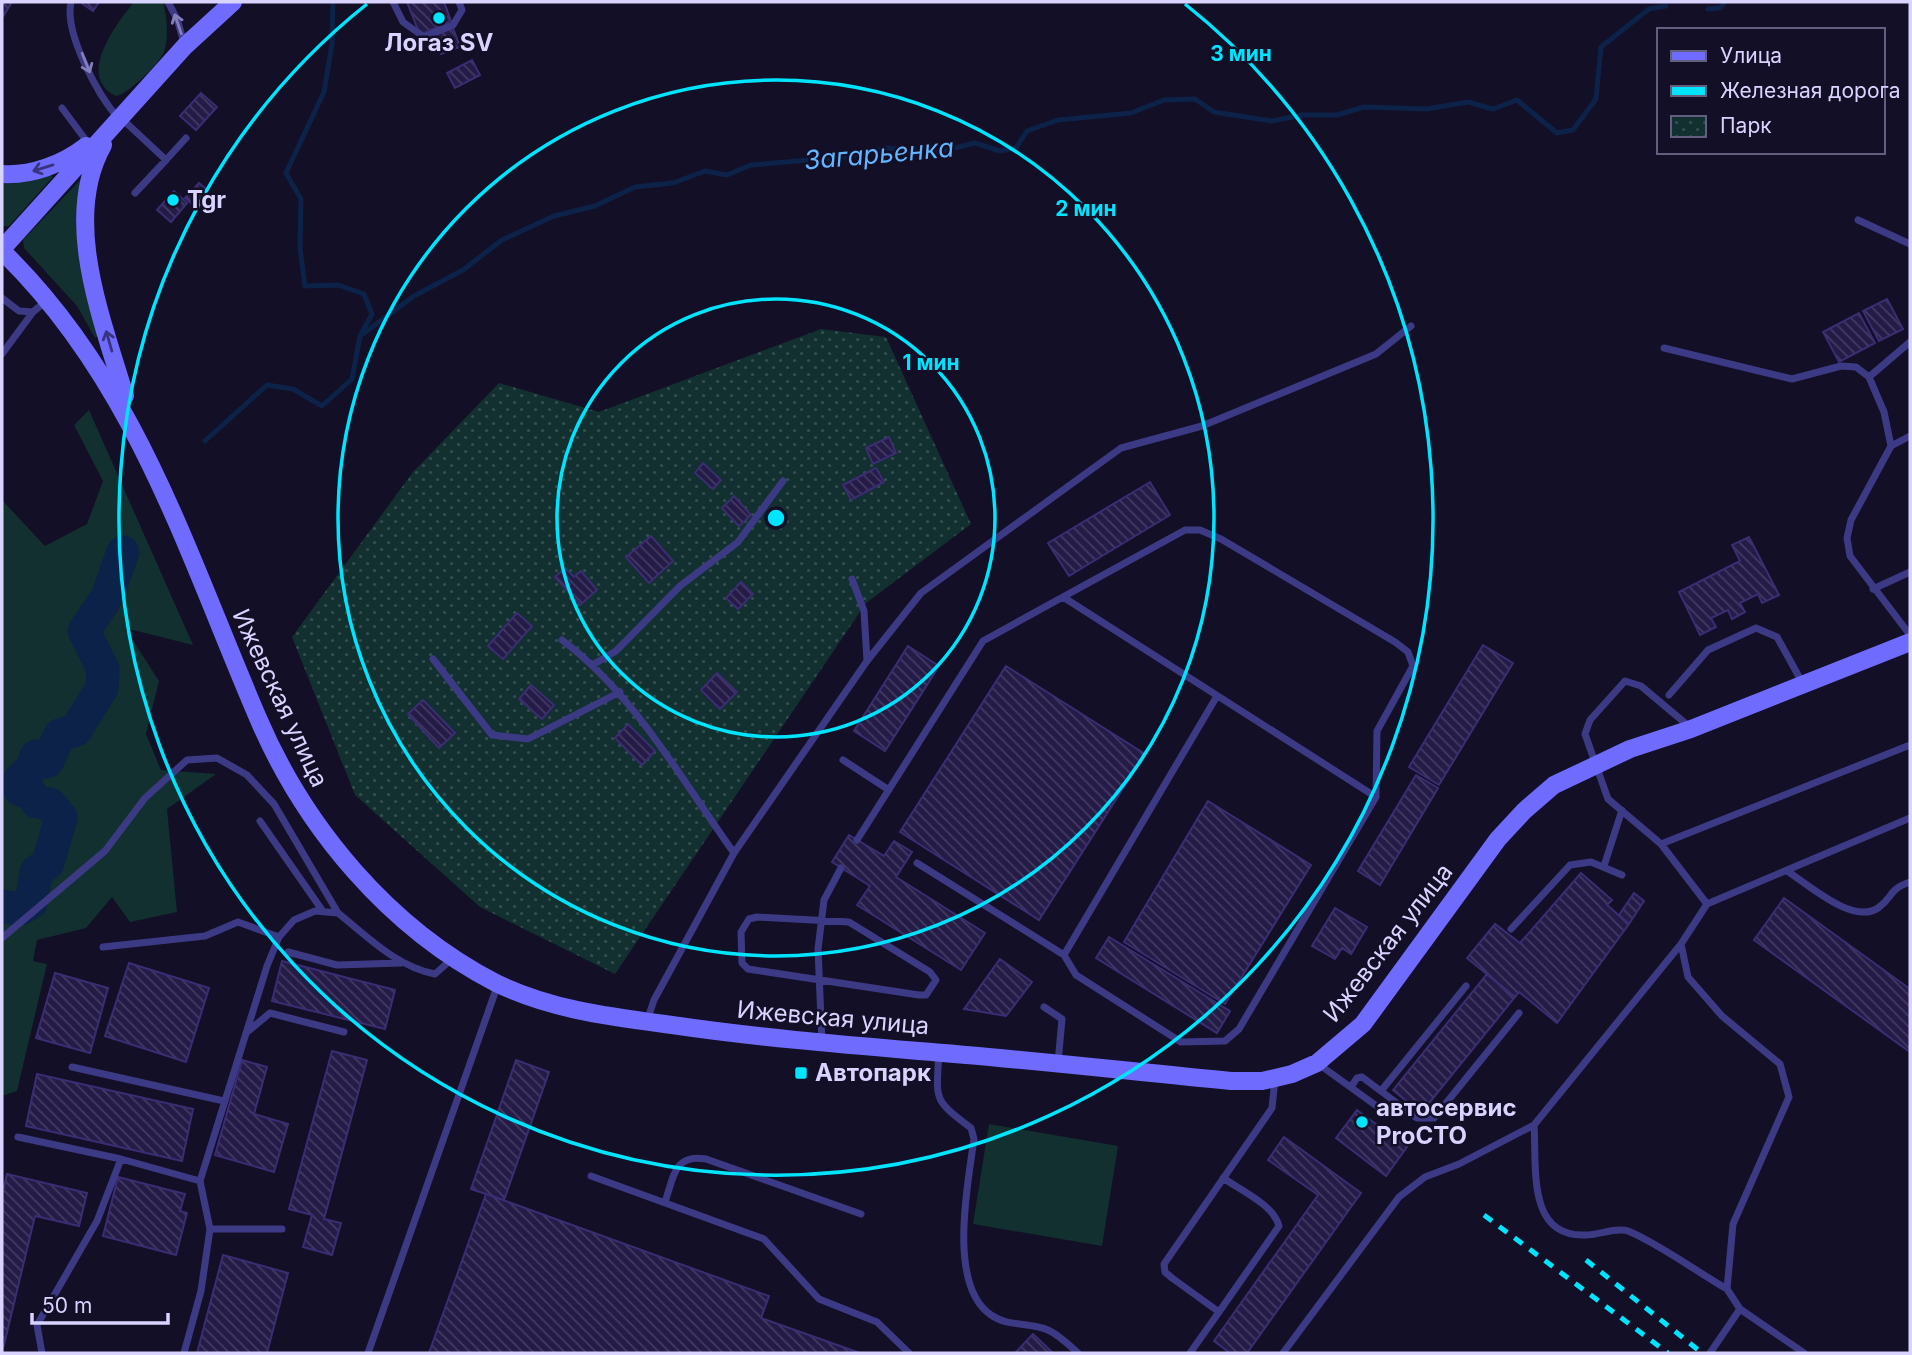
<svg xmlns="http://www.w3.org/2000/svg" width="1912" height="1355" viewBox="0 0 1912 1355" font-family="Inter,sans-serif">
<style>
.grass{fill:#12302f}
.park{fill:url(#park-dots)}
.lines{fill:none;stroke-linecap:round;stroke-linejoin:round}
.stream{stroke:#0c2248;stroke-width:5}
.river{stroke:#0c2248;stroke-width:33}
.building{fill:url(#building-back-hatch);stroke:#3b2d73;stroke-width:2}
.lane{stroke:#3d3a85;stroke-width:7}
.secondary{stroke:#6f6bff;stroke-width:18}
.rail{stroke:#00e5ff;stroke-width:5;stroke-dasharray:10 9;stroke-linecap:butt}
.oneway{stroke:#837fbc}
.oneway2{stroke:#38347d}
.ring{fill:none;stroke:#00e5ff;stroke-width:3.5}
.poi-dot{fill:#00e5ff;stroke:#130f26;stroke-width:2.5}
.labels{text-anchor:middle;stroke-width:5;stroke-linejoin:round;paint-order:stroke}
.poi-label{font-size:24px;font-weight:bold;fill:#d9d4ff;stroke:#130f26;text-anchor:start}
.street-label{font-size:24px;fill:#d9d4ff;stroke:#130f26}
.water-label{font-size:26px;font-style:italic;fill:#62b6ff;stroke:#130f26}
.centre{fill:#00e5ff;stroke:#130f26;stroke-width:3.5}
.ring-label{font-size:21px;text-anchor:middle;font-weight:bold;fill:#00e5ff;stroke:#130f26;stroke-width:5;stroke-linejoin:round;paint-order:stroke}
</style>
<defs>
<pattern id="park-dots" width="8" height="8" patternUnits="userSpaceOnUse" patternTransform="scale(1.75)"><rect width="8" height="8" fill="#12302f"/><path d="M2 2h.1M6 6h.1" fill="none" stroke="#344d4e" stroke-width="1.8" stroke-linecap="round"/></pattern>
<pattern id="building-back-hatch" width="6" height="6" patternUnits="userSpaceOnUse" patternTransform="scale(1.75)"><rect width="6" height="6" fill="#241b47"/><path d="M-1 5l2 2M0 0l6 6M5-1l2 2" fill="none" stroke="#433b63"/></pattern>
</defs>
<rect width="100%" height="100%" fill="#130f26"/>
<path class="grass" d="M134,2H163C167,16 169,38 164,52C160,63 127,95 116,96C75,77 117,23 134,2Z
M47,174L53,177L9,226H2V184L15,183Z
M81,179L84,180L77,230L79,254L99,335L95,338L77,306L24,248L23,240Z
M89,410L193,645L125,628L159,681L146,734L161,770L216,774L167,809L177,912L130,922L112,897L86,928L37,940L33,961L47,964L17,1091L2,1096V500L45,546L87,524L103,481L74,425Z
M989,1124L1118,1146L1102,1246L973,1224Z"/>
<path class="park" d="M821,329L886,337L971,524L866,603L615,974L480,907L355,795L292,637L413,472L499,383L599,412Z"/>
<g class="lines">
<path class="stream" d="M1708,9L1720,8L1725,2
M360,336L414,296L463,270L502,240L554,216L595,206L635,187L673,183L705,171L727,175L751,165L846,157L888,148L934,153L975,143L1000,151L1016,148L1027,131L1058,120L1131,113L1164,100L1195,99L1214,112L1272,121L1302,115H1337L1364,107L1427,109L1468,102L1493,109L1517,100L1557,133L1573,130L1596,99L1601,47L1649,9L1666,6
M205,441L267,385L293,389L322,406L352,379L360,336L372,314L364,294L338,285L305,286L300,248L301,199L286,173L324,92L332,44L333,2"/>
<path class="river" d="M2,906L20,909L31,903L36,872L48,863L61,817L50,804L37,802L30,793L20,790V779L31,769L36,756L47,762L60,735L76,730L102,688L103,669L84,631L107,597L123,552"/>
</g>
<path class="building" d="M2,2H12L2,18Z
M80,2H99L93,11Z
M407,2H444L451,21L420,35Z
M453,28L460,47L441,54L434,35Z
M472,60L480,75L455,88L447,73Z
M201,93L217,107L196,130L180,116Z
M199,183L206,189L192,204L185,198Z
M174,191L187,203L171,222L157,210Z
M1887,299L1903,329L1879,341L1863,311Z
M1859,313L1875,343L1839,362L1823,332Z
M889,437L896,453L873,464L866,448Z
M703,463L721,480L713,489L695,473Z
M876,468L884,482L851,500L843,485Z
M1150,482L1170,515L1069,576L1048,543Z
M734,496L751,515L739,526L722,508Z
M651,536L673,561L649,583L626,557Z
M1749,537L1779,595L1762,603L1758,594L1740,603L1745,612L1732,619L1728,610L1711,618L1716,627L1700,635L1679,592L1740,561L1732,545Z
M565,568L574,577L581,571L597,590L580,605L555,577Z
M741,582L753,594L738,609L726,598Z
M517,613L532,626L503,659L488,646Z
M1483,645L1513,663L1439,785L1409,767Z
M908,646L939,666L885,751L854,731Z
M1006,666L1145,754L1039,920L900,832Z
M717,673L737,692L720,709L701,690Z
M531,685L554,705L542,719L519,699Z
M423,700L455,733L439,748L408,714Z
M628,724L655,751L642,765L615,738Z
M1416,775L1438,788L1380,885L1358,871Z
M1208,801L1311,865L1225,1004L1124,942Z
M849,835L884,856L894,841L912,852L896,877L985,933L961,970L857,905L870,886L832,862Z
M1581,873L1612,900L1607,905L1629,924L1557,1023L1519,992L1515,997L1467,958L1495,924L1520,943Z
M1634,893L1644,901L1629,924L1619,915Z
M1784,898L1910,989V1052L1754,940Z
M1335,908L1367,927L1351,954L1342,948L1335,959L1312,946Z
M1109,937L1230,1011L1217,1033L1096,958Z
M1000,959L1032,982L1006,1016L964,1009Z
M282,961L395,990L385,1029L272,1001Z
M129,963L209,988L186,1062L105,1036Z
M55,973L108,988L90,1053L36,1038Z
M1487,974L1515,997L1421,1113L1393,1090Z
M332,1051L367,1060L324,1219L341,1223L332,1255L303,1247L312,1215L289,1209Z
M242,1060L267,1067L254,1114L288,1124L274,1172L215,1155Z
M516,1060L549,1072L504,1200L471,1189Z
M37,1074L193,1109L182,1161L26,1126Z
M1357,1110L1407,1147L1386,1176L1336,1138Z
M1284,1137L1361,1193L1247,1353H1230L1214,1341L1318,1195L1268,1160Z
M7,1174L87,1193L79,1226L35,1216L2,1353V1195Z
M118,1177L185,1194L180,1211L187,1213L176,1255L103,1236Z
M486,1194L769,1296L761,1318L860,1353H429Z
M223,1255L288,1273L267,1353H197Z
M1033,1334L1053,1353H1015Z"/>
<g class="lines">
<path class="lane" d="M71,2C64,33 98,95 118,118
M168,2L177,19L185,46
M393,2L403,22L424,37L453,25L462,10L459,2
M62,108L88,143
M120,117L166,160L135,193
M166,160L186,138
M1858,220L1910,244
M2,298L19,311L33,312
M1664,348L1792,379L1841,366L1856,367L1869,377L1884,412L1891,446
M2,354L33,312L46,301
M1869,377L1910,342
M1910,436L1891,446L1851,520L1847,538L1850,556L1910,635
M852,579L864,611L867,661
M1873,589L1910,572
M1063,597L1376,797
M562,640C635,695 681,779 734,853
M433,659L492,735L528,739L620,692
M594,664L616,651L680,586L738,542L783,481
M1669,695L1708,650L1756,628L1777,637L1803,684
M1691,728L1641,686L1625,681L1590,720L1585,734L1608,799L1661,844L1707,904L1681,944L1688,977L1722,1016L1780,1064L1789,1097L1733,1224L1727,1289L1740,1309L1804,1353
M843,760L889,790
M260,821L322,910
M857,840L983,641L1185,530H1200L1221,539L1395,642L1408,652L1413,666L1377,731L1376,797L1239,1029L1225,1041L1181,1042L1076,975L1064,955L1217,696
M1661,844L1910,745
M917,863L1064,955
M1604,866L1622,810
M1787,871C1809,885 1853,925 1878,908C1894,897 1887,890 1910,882
M1707,904L1910,818
M757,917L849,922L930,972L936,980L926,995H919L748,969L742,963L741,932L749,919Z
M1511,929L1570,865L1591,862L1622,875
M2,938L105,851L145,798L187,760L217,758L247,775L274,804L338,913
M103,947L205,936L238,922L279,937
M288,952L337,965L401,963
M1044,1007L1062,1019L1058,1063
M647,1021L654,1000L734,853L867,661L921,593L1121,448L1202,426L1376,354L1411,326
M246,1033L270,1013L344,1032
M822,1043L818,949L824,900L841,868
M939,1053C936,1101 933,1099 971,1128L974,1139C968,1183 947,1285 991,1315C1008,1327 1030,1322 1048,1330C1059,1335 1069,1345 1078,1353
M1317,1063L1378,1107
M72,1067L224,1101
M1351,1087L1357,1078L1362,1077L1417,1118H1434L1519,1013
M1381,1091L1466,986
M1534,1125C1537,1166 1526,1238 1586,1235C1598,1235 1617,1227 1628,1231C1656,1242 1699,1273 1727,1289
M18,1137L121,1159L200,1181
M591,1176L764,1239L819,1299L877,1322L909,1353
M665,1202C674,1176 674,1154 706,1159L861,1214
M210,1229H282
M1219,1312L1279,1226C1274,1205 1239,1189 1223,1178
M42,1353L37,1325L97,1221L121,1159
M184,1353L201,1291L210,1229L200,1181L267,966L279,937L294,920L315,911L338,913C368,937 397,967 435,974L453,958
M368,1353L498,984
M1190,1353L1219,1312L1172,1278L1165,1272L1164,1264L1272,1108L1275,1079
M1283,1353L1399,1197L1425,1177L1459,1164L1534,1125L1681,944
M1710,1353L1740,1309"/>
<path class="secondary" d="M103,145C61,220 103,321 125,396
M2,174C31,176 63,164 86,146
M2,249L185,46L233,2
M2,251C136,381 186,551 258,718C305,828 389,928 496,983C551,1010 612,1017 672,1025C754,1037 836,1044 919,1051C1023,1059 1127,1071 1231,1081H1262L1292,1074L1317,1063L1363,1024L1498,839L1524,811L1554,785L1630,749L1691,729L1910,642"/>
<path class="rail" d="M1484,1215L1668,1353
M1586,1260L1702,1353"/>
</g>
<defs><path id="oneway-shaft" d="M-6 0H5M1.5-3L5.5 0L1.5 3" fill="none" stroke-width="1.6" stroke-linecap="round" stroke-linejoin="round" transform="scale(1.75)"/></defs>
<g class="oneway">
<use href="#oneway-shaft" transform="translate(178 24) rotate(-109)"/>
<use href="#oneway-shaft" transform="translate(86 63) rotate(68)"/>
</g>
<g class="oneway2">
<use href="#oneway-shaft" transform="translate(43 168) rotate(163)"/>
<use href="#oneway-shaft" transform="translate(109 341) rotate(-106)"/>
</g>
<g class="ring">
<circle cx="776" cy="518" r="219"/>
<circle cx="776" cy="518" r="438"/>
<path d="M1185 4A657 657 0 1 1 367 4"/>
</g>
<g class="poi-dot">
<circle cx="439" cy="18" r="7"/>
<circle cx="173" cy="200" r="7"/>
<rect x="794" y="1066" width="14" height="14" rx="3.5"/>
<circle cx="1362" cy="1122" r="7"/>
</g>
<g class="labels">
<g class="poi-label">
<text x="439" y="51" text-anchor="middle">Логаз SV</text>
<text x="187" y="208">Tgr</text>
<text x="815" y="1081">Автопарк</text>
<text x="1376" y="1116">автосервис<tspan x="1376" dy="28">ProСТО</tspan></text>
</g>
<g class="street-label">
<text transform="translate(280 698) rotate(65)" y="8">Ижевская улица</text>
<text transform="translate(1388 943) rotate(-52)" y="8">Ижевская улица</text>
<text transform="translate(833 1018) rotate(5)" y="8">Ижевская улица</text>
</g>
<g class="water-label">
<text transform="translate(879 154) rotate(-5)" y="9">Загарьенка</text>
</g>
</g>
<circle cx="776" cy="518" r="10" class="centre"/>
<g class="ring-label">
<text x="1241" y="61">3 мин</text>
<text x="1086" y="216">2 мин</text>
<text x="931" y="370">1 мин</text>
</g>
<rect width="1912" height="1355" fill="none" stroke="#d9d4ff" stroke-width="7"/>
<rect x="1657" y="28" width="228" height="126" fill="#130f26" stroke="#625e7d" stroke-width="2"/>
<rect x="1671" y="51" width="35" height="10" fill="#6f6bff" stroke="#625e7d" stroke-width="2"/>
<text x="1720" y="63" font-size="21" fill="#d9d4ff">Улица</text>
<rect x="1671" y="86" width="35" height="10" fill="#00e5ff" stroke="#625e7d" stroke-width="2"/>
<text x="1720" y="98" font-size="21" fill="#d9d4ff">Железная дорога</text>
<rect x="1671" y="116" width="35" height="21" fill="url(#park-dots)" stroke="#625e7d" stroke-width="2"/>
<text x="1720" y="133" font-size="21" fill="#d9d4ff">Парк</text>
<path d="M32 1313v10h136v-10" fill="none" stroke="#d9d4ff" stroke-width="3.5"/>
<text x="42" y="1313" font-size="21" fill="#d9d4ff" stroke="#130f26" stroke-width="5" paint-order="stroke">50 m</text>
</svg>
